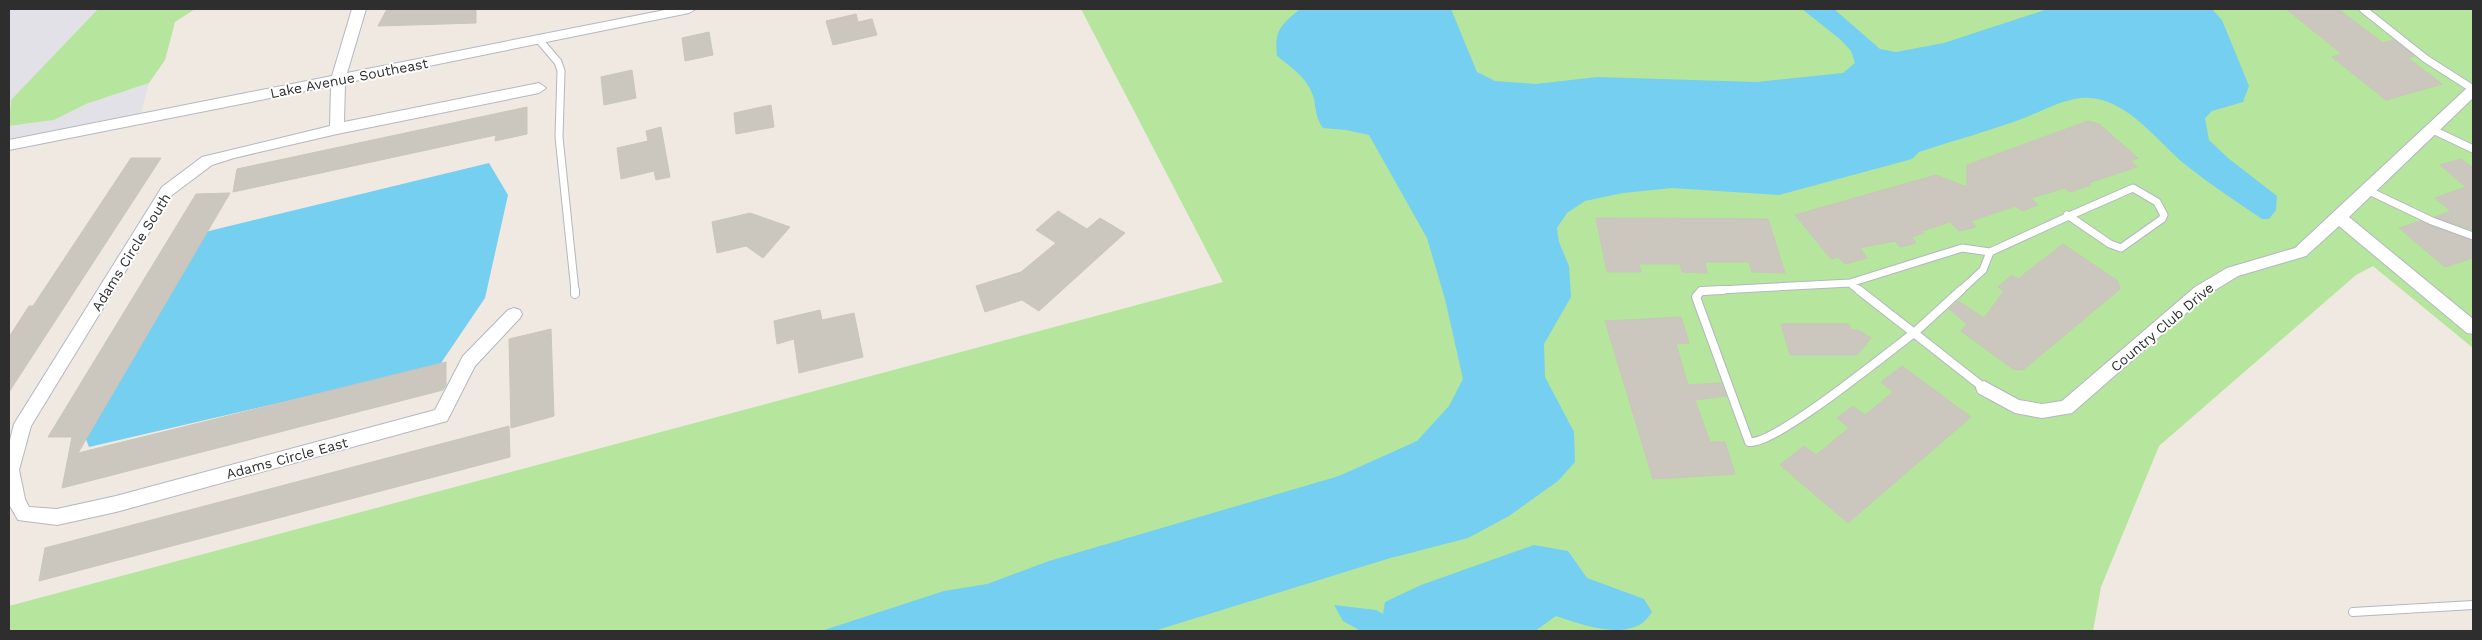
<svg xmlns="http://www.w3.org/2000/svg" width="2482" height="640" viewBox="0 0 2482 640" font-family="'Work Sans',sans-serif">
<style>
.industrial{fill:#e3e1e8}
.green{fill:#b6e59e}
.water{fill:#75cff0}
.building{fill:#cbc7bf;stroke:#cbc5ba}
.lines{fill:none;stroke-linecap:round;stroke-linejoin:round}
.service-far1-casing{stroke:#b4b7c1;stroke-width:9}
.service-casing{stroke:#b4b7c1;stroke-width:10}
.minor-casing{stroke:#b4b7c1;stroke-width:2}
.service-far1{stroke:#fff;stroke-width:7}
.service{stroke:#fff;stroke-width:8}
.minor{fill:#fff;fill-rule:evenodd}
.labels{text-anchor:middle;stroke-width:4;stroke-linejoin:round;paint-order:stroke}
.street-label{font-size:14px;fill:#2e2e2e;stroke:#fff}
</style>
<rect width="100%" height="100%" fill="#efe9e1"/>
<path class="industrial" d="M9,9H98L11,100L9,109Z
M149,83L141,113L9,139V126L54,120L86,104Z"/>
<path class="green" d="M98,9H195L175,22L165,60L149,83L86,104L54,120L9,126L11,100Z
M1081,9H2473V348L2373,266L2356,275L2159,446L2101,587L2093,631H9V606L1223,282Z"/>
<path class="water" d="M1300,9H1451L1477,72L1495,81L1536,84L1597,77L1757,82L1843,73L1855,63L1851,51L1841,40L1802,9H1834L1880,49L1896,52L1944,43L2048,9H2212L2222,20L2249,86L2243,102L2212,111L2205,118L2209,140L2228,158L2277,196L2276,210L2269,219H2262C2237,202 2211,185 2187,166C2157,142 2125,94 2081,98C2061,100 2043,111 2024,118C1990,131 1954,140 1919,152L1912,159L1779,195L1672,188L1623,193L1585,201L1567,213L1557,228L1559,242L1569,266L1571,297L1544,344L1545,377L1574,432L1575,462L1558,481L1509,516L1468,538L1387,559L1154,631H821L944,591L987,584L1049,561L1339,476L1417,441L1449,406L1463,379L1445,299L1427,238L1369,135L1346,130L1323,128C1316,118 1316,111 1314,99C1309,79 1292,68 1277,56C1274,30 1281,25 1300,9Z
M489,163L508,195L485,298L439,366L89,447L84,434L205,232Z
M1534,545L1568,551L1587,578L1644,599L1652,612C1649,616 1645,621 1641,624C1617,638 1580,624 1556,616L1535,631H1361L1343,621L1334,605L1376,610L1383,614L1385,602L1421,585Z"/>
<path class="building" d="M387,9H476V23L378,26Z
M2286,9H2338L2383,43L2394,40L2414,56L2408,58L2442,84L2386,100L2332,57L2342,54Z
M856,14L858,22L872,19L877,35L833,45L826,21Z
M709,32L713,55L685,61L682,38Z
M632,70L636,98L604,105L601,77Z
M771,105L774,127L736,134L734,113Z
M527,107V134L495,141L496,135L233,192L237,169Z
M2088,121L2099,124L2138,158L2130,161L2137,167L2088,183L2091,185L2070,192L2065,188L2031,198L2038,205L2022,211L2016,206L1971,221L1976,227L1959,231L1950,222L1922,231L1924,233L1912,237L1916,243L1900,247L1895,241L1860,248L1867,258L1845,264L1838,257L1831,259L1795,215L1936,175L1967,187V165Z
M661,127L670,177L656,180L654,171L621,179L617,148L648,141L646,131Z
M131,158H161L9,392V337L29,306H33Z
M2461,159L2473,168V230L2435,217L2451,211L2435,198L2466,187L2440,165Z
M230,193L78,453L446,362V385L443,390L62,488L72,437H48L196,194Z
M1058,211L1087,229L1100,218L1125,233L1039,311L1022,300L985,312L976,286L1021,272L1056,243L1036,230Z
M750,213L790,227L763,258L746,246L717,253L712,222Z
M1596,218L1768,219L1785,273L1752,272L1749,262H1705L1707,273L1682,272L1680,264H1639L1641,272H1607Z
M2420,221L2473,241V258L2445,267L2399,228Z
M2063,244L2118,281L2120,289L2023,370L2013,369L1961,331L1967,324L1949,309L1958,301L1984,318L2004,291L1998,287L2012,275L2018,279Z
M820,310L822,320L854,313L863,357L799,373L794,339L777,344L774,321Z
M1681,317L1689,343L1676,344L1688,385L1721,383L1726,396L1695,400L1710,442H1725L1735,474L1653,479L1605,321Z
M1781,324H1849L1851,330H1858L1871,338L1857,355H1790Z
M551,329L554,416L511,428L509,339Z
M1902,366L1971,417L1848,523L1780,465L1804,446L1816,455L1849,428L1837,418L1853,406L1865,415L1893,392L1881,382Z
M509,426L510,457L39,581L45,548Z"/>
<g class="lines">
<defs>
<path id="service-far1" d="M2363,9L2426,59L2473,89
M540,41L558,62L561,71L559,137L575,291
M2431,129L2473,149
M2133,188L2157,202L2164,215L2162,219L2121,248L2110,244L2069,216Z
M2367,190L2432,221L2473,236
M2067,215L2069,216
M1850,283L1962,248L1990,252L2069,216
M1701,291L1850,283L1860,291
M1960,291L1983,270L1990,252"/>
<path id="service" d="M575,290V294
M1723,290L1701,291L1696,297L1749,442C1774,446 1888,352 1914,333
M1859,290L1914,333
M1914,333L1984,388
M1914,333L1961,290
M2353,612L2473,605"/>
<path id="minor" d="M352,9H366L347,73L670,9H696L689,13L345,83L344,122L539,83L546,88L539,93L337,134L234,158L212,165L172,195L31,426L19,470L25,499L29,507L57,509L116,496L435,410L463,356L508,310L514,308L520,310L522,314L520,318L475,366L447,421L116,512L57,525L18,520L9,504V444L14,424L162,187L202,157L330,126L331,86L9,150V140L332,76Z
M2473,85V98L2349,217L2473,319V334L2467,333L2339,226L2306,256L2238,276L2207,295L2072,413L2042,418L2015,413L1978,393L1976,388L1978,383L1984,381L2019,400L2042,404L2062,401L2195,287L2227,268L2295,248L2468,87Z"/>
</defs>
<use href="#service-far1" class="service-far1-casing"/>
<use href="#service" class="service-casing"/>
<use href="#minor" class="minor-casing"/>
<use href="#service-far1" class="service-far1"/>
<use href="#service" class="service"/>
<use href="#minor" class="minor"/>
</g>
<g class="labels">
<g class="street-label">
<text transform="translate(349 78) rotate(-11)" y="5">Lake Avenue Southeast</text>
<text transform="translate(131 252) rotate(-58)" y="5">Adams Circle South</text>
<text transform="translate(2162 327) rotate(-40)" y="5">Country Club Drive</text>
<text transform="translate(287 458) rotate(-15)" y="5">Adams Circle East</text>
</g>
</g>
<rect width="2482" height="640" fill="none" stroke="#2e2e2e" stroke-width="20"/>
</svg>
